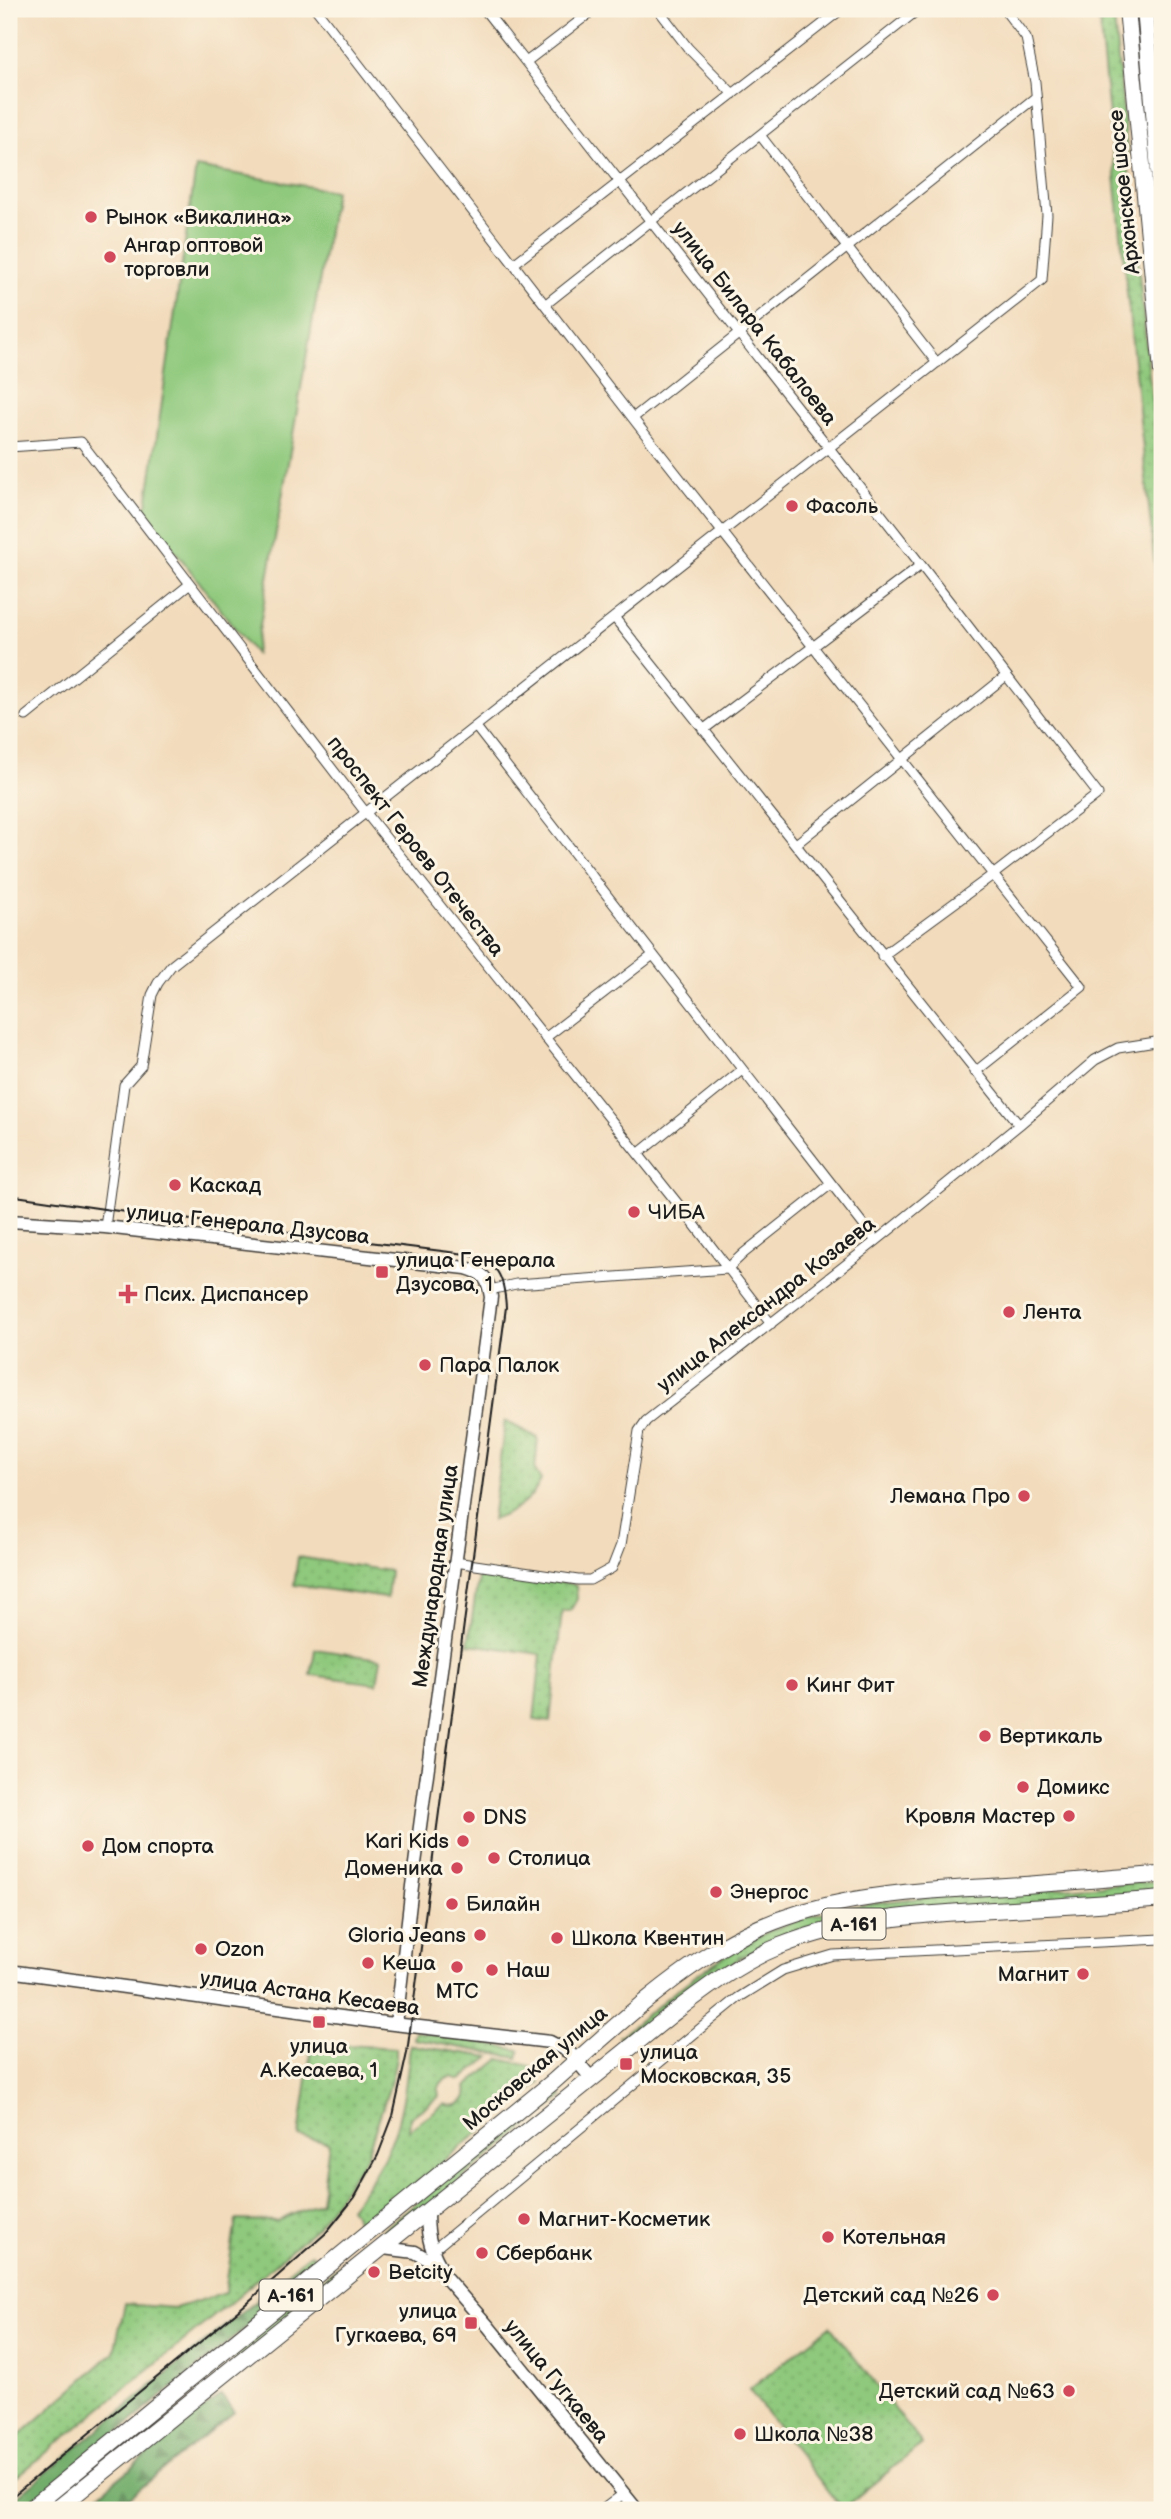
<svg xmlns="http://www.w3.org/2000/svg" width="1171" height="2519" viewBox="0 0 1171 2519" font-family="'Balsamiq Sans',sans-serif">
<style>
.grass{fill:url(#grass-dots);stroke:#56724c;stroke-width:2}
.forest{fill:url(#forest-firs);stroke:#486444;stroke-width:2}
.pitch{fill:#8fc97d;stroke:#56724c;stroke-width:2}
.lines{fill:none;stroke-linecap:round;stroke-linejoin:round}
.street-casing{stroke:#3c3934;stroke-width:11}
.secondary-casing{stroke:#3c3934;stroke-width:15}
.highway-casing{stroke:#3c3934;stroke-width:18}
.street{stroke:#fff;stroke-width:9}
.secondary{stroke:#fff;stroke-width:12}
.highway{stroke:#fff;stroke-width:16}
.tram{stroke:#1c1c1c;stroke-width:2}
.poi-dot{fill:#d1495b;stroke:#fcf5e5;stroke-width:2.5}
.labels{text-anchor:middle;stroke-width:6;stroke-linejoin:round;paint-order:stroke}
.shield{fill:#fcf5e5;stroke:#5f5d58;stroke-width:2}
.shield-label{font-size:19px;font-weight:bold;fill:#1c1c1c}
.street-label{font-size:21px;fill:#1c1c1c;stroke:#fcf5e5}
.poi-label{font-size:21px;fill:#1c1c1c;stroke:#fcf5e5;text-anchor:start}
</style>
<defs>
<pattern id="grass-dots" width="8" height="8" patternUnits="userSpaceOnUse" patternTransform="scale(1.75)"><rect width="8" height="8" fill="#8fc97d"/><path d="M2 2h.1M6 6h.1" fill="none" stroke="#7bac6b" stroke-width="1.8" stroke-linecap="round"/></pattern>
<pattern id="forest-firs" width="22" height="20" patternUnits="userSpaceOnUse" patternTransform="scale(1.75)"><rect width="22" height="20" fill="#73ad6c"/><path d="M5 1l3.5 6h-7zM16 11l3.5 6h-7z" fill="#5e8c58"/></pattern>
</defs>
<rect width="100%" height="100%" fill="#fcf5e5"/>
<filter id="ink" filterUnits="userSpaceOnUse"><feTurbulence type="fractalNoise" baseFrequency=".0143" numOctaves="2"/><feDisplacementMap in="SourceGraphic" scale="14" xChannelSelector="R" yChannelSelector="G"/><feConvolveMatrix kernelMatrix="1 2 1 2 8 2 1 2 1" color-interpolation-filters="sRGB"/></filter>
<filter id="wash" filterUnits="userSpaceOnUse"><feTurbulence type="fractalNoise" baseFrequency=".00686" numOctaves="4" result="noise"/><feDisplacementMap in="SourceGraphic" scale="28" xChannelSelector="R" yChannelSelector="G"/><feGaussianBlur stdDeviation="1.57" result="paint"/><feColorMatrix in="noise" values="0 0 0 0 0 0 0 0 0 0 0 0 0 0 0 0 0 1.4 0 .05"/><feComposite in="paint" operator="in"/></filter>
<g filter="url(#wash)">
<rect width="100%" height="100%" fill="#f2dbbc"/>
<path class="grass" d="M1098,9H1113L1162,506V635Z
M505,1421L538,1438L535,1470L541,1480C531,1502 514,1512 492,1520Z
M298,1557L390,1571L387,1598L294,1585Z
M479,1572L572,1584L576,1586L577,1599L570,1611H562L550,1722L534,1720L541,1654L468,1644Z
M315,1649L381,1659L377,1684L311,1675Z
M1162,1881V1896L849,1919L793,1933L741,1957L624,2044L619,2037C667,1998 715,1956 772,1930C835,1902 908,1899 976,1894C1038,1890 1100,1885 1162,1881Z
M415,2031L520,2050L518,2058L413,2039Z
M312,2043L396,2048V2059L390,2085L366,2157L317,2227L230,2303L9,2483V2445L114,2352L125,2304L175,2308L225,2293L236,2220L278,2221L321,2202L329,2143L299,2136Z
M410,2045L490,2057L461,2080L451,2077C442,2079 437,2086 439,2096L410,2118L409,2130L444,2104C458,2109 469,2101 466,2087L500,2059L531,2066L540,2083L358,2230L354,2213L350,2208C396,2151 403,2117 410,2045Z
M556,2088L563,2097L234,2362L230,2355Z
M311,2253L322,2266L266,2311L256,2298Z
M830,2326L922,2444L842,2509L749,2390Z"/>
<path class="forest" d="M257,2300L266,2311L23,2510H9V2503Z
M221,2395L234,2412L114,2510H80Z"/>
<path class="pitch" d="M196,167L335,191L255,654L142,508L147,505Z"/>
</g>
<g filter="url(#ink)">
<g class="lines">
<defs>
<path id="street" d="M316,9L652,443L1082,987L975,1072
M484,9L921,565L1098,794L994,874L882,956
M658,9L688,48L733,94
M526,62L595,9
M760,135L937,363
M515,263L842,9
M546,304L919,9
M633,418L1036,97
M9,447L81,442L366,813L694,1224L771,1324
M614,617L1019,1125
M26,716L190,584
M476,727L876,1241
M703,730L921,565
M796,844L1006,676
M545,1038L653,955
M638,1154L742,1070
M105,1227L124,1085L141,1066L152,995L158,983L171,966L1042,280L1047,215L1035,82L1026,38L1004,9
M490,1290L516,1284L727,1269L744,1253L831,1184
M455,1562L578,1580H590L612,1568L621,1545L639,1431L646,1421L876,1241L1019,1125L1095,1060L1118,1048L1162,1041
M432,2251L701,2028L738,1998L783,1970L833,1955L1162,1939
M602,2510L623,2494"/>
<path id="secondary" d="M9,1221L105,1227L466,1268C484,1273 488,1278 491,1297L412,1886L396,2024
M9,1971L385,2023L550,2042L569,2052L592,2079
M427,2211C427,2232 429,2246 439,2264
M383,2248L415,2252L431,2261L488,2326L637,2510"/>
<path id="highway" d="M1127,9L1162,371
M1145,9L1162,204
M29,2510L554,2081C606,2035 661,1983 720,1948C812,1892 920,1891 1024,1885C1070,1882 1116,1877 1162,1875
M56,2510L672,2014C706,1988 740,1962 780,1946C848,1919 920,1914 993,1910C1049,1907 1106,1904 1162,1899"/>
</defs>
<use href="#street" class="street-casing"/>
<use href="#secondary" class="secondary-casing"/>
<use href="#highway" class="highway-casing"/>
<use href="#street" class="street"/>
<use href="#secondary" class="secondary"/>
<use href="#highway" class="highway"/>
<path class="tram" d="M9,1195L111,1210L466,1254C498,1262 504,1275 506,1307L407,2053L393,2116L378,2155L355,2197L325,2234L239,2310L9,2499"/>
</g>
</g>
<g class="poi-dot">
<circle cx="91" cy="217" r="7"/>
<circle cx="110" cy="257" r="7"/>
<circle cx="792" cy="506" r="7"/>
<circle cx="175" cy="1185" r="7"/>
<circle cx="634" cy="1212" r="7"/>
<rect x="375" y="1265" width="14" height="14" rx="3.5"/>
<path d="M124.5 1283.5h7v7h7v7h-7v7h-7v-7h-7v-7h7z"/>
<circle cx="1009" cy="1312" r="7"/>
<circle cx="425" cy="1365" r="7"/>
<circle cx="1024" cy="1496" r="7"/>
<circle cx="792" cy="1685" r="7"/>
<circle cx="985" cy="1736" r="7"/>
<circle cx="1023" cy="1787" r="7"/>
<circle cx="1069" cy="1816" r="7"/>
<circle cx="469" cy="1817" r="7"/>
<circle cx="463" cy="1841" r="7"/>
<circle cx="88" cy="1846" r="7"/>
<circle cx="494" cy="1858" r="7"/>
<circle cx="457" cy="1868" r="7"/>
<circle cx="716" cy="1892" r="7"/>
<circle cx="452" cy="1904" r="7"/>
<circle cx="480" cy="1935" r="7"/>
<circle cx="557" cy="1938" r="7"/>
<circle cx="201" cy="1949" r="7"/>
<circle cx="368" cy="1963" r="7"/>
<circle cx="457" cy="1967" r="7"/>
<circle cx="492" cy="1970" r="7"/>
<circle cx="1083" cy="1974" r="7"/>
<rect x="312" y="2015" width="14" height="14" rx="3.5"/>
<rect x="619" y="2057" width="14" height="14" rx="3.5"/>
<circle cx="524" cy="2219" r="7"/>
<circle cx="828" cy="2237" r="7"/>
<circle cx="482" cy="2253" r="7"/>
<circle cx="374" cy="2272" r="7"/>
<circle cx="993" cy="2295" r="7"/>
<rect x="464" y="2316" width="14" height="14" rx="3.5"/>
<circle cx="1069" cy="2391" r="7"/>
<circle cx="740" cy="2434" r="7"/>
</g>
<g class="labels">
<g class="shield">
<rect x="822.5" y="1908.5" width="63" height="31" rx="5"/>
<rect x="259.5" y="2279.5" width="63" height="31" rx="5"/>
</g>
<g class="shield-label">
<text x="854" y="1931">А-161</text>
<text x="291" y="2302">А-161</text>
</g>
<g class="street-label">
<text transform="translate(1124 192) rotate(-96)" y="7">Архонское шоссе</text>
<text transform="translate(755 323) rotate(52)" y="7">улица Билара Кабалоева</text>
<text transform="translate(416 846) rotate(52)" y="7">проспект Героев Отечества</text>
<text transform="translate(248 1224) rotate(6)" y="7">улица Генерала Дзусова</text>
<text transform="translate(766 1304) rotate(-38)" y="7">улица Александра Козаева</text>
<text transform="translate(435 1576) rotate(-82)" y="7">Международная улица</text>
<text transform="translate(310 1993) rotate(8)" y="7">улица Астана Кесаева</text>
<text transform="translate(535 2068) rotate(-40)" y="7">Московская улица</text>
<text transform="translate(557 2381) rotate(51)" y="7">улица Гугкаева</text>
</g>
<g class="poi-label">
<text x="105" y="224">Рынок «Викалина»</text>
<text x="124" y="252">Ангар оптовой<tspan x="124" dy="24">торговли</tspan></text>
<text x="806" y="513">Фасоль</text>
<text x="189" y="1192">Каскад</text>
<text x="648" y="1219">ЧИБА</text>
<text x="396" y="1267">улица Генерала<tspan x="396" dy="24">Дзусова, 1</tspan></text>
<text x="144" y="1301">Псих. Диспансер</text>
<text x="1023" y="1319">Лента</text>
<text x="439" y="1372">Пара Палок</text>
<text x="1010" y="1503" text-anchor="end">Лемана Про</text>
<text x="806" y="1692">Кинг Фит</text>
<text x="999" y="1743">Вертикаль</text>
<text x="1037" y="1794">Домикс</text>
<text x="1055" y="1823" text-anchor="end">Кровля Мастер</text>
<text x="483" y="1824">DNS</text>
<text x="449" y="1848" text-anchor="end">Kari Kids</text>
<text x="102" y="1853">Дом спорта</text>
<text x="508" y="1865">Столица</text>
<text x="443" y="1875" text-anchor="end">Доменика</text>
<text x="730" y="1899">Энергос</text>
<text x="466" y="1911">Билайн</text>
<text x="466" y="1942" text-anchor="end">Gloria Jeans</text>
<text x="571" y="1945">Школа Квентин</text>
<text x="215" y="1956">Ozon</text>
<text x="382" y="1970">Кеша</text>
<text x="506" y="1977">Наш</text>
<text x="1069" y="1981" text-anchor="end">Магнит</text>
<text x="457" y="1998" text-anchor="middle">МТС</text>
<text x="319" y="2053" text-anchor="middle">улица<tspan x="319" dy="24">А.Кесаева, 1</tspan></text>
<text x="640" y="2059">улица<tspan x="640" dy="24">Московская, 35</tspan></text>
<text x="538" y="2226">Магнит-Косметик</text>
<text x="842" y="2244">Котельная</text>
<text x="496" y="2260">Сбербанк</text>
<text x="388" y="2279">Betcity</text>
<text x="979" y="2302" text-anchor="end">Детский сад №26</text>
<text x="457" y="2318" text-anchor="end">улица<tspan x="457" dy="24">Гугкаева, 69</tspan></text>
<text x="1055" y="2398" text-anchor="end">Детский сад №63</text>
<text x="754" y="2441">Школа №38</text>
</g>
</g>
<rect width="1171" height="2519" fill="none" stroke="#fcf5e5" stroke-width="35"/>
</svg>
